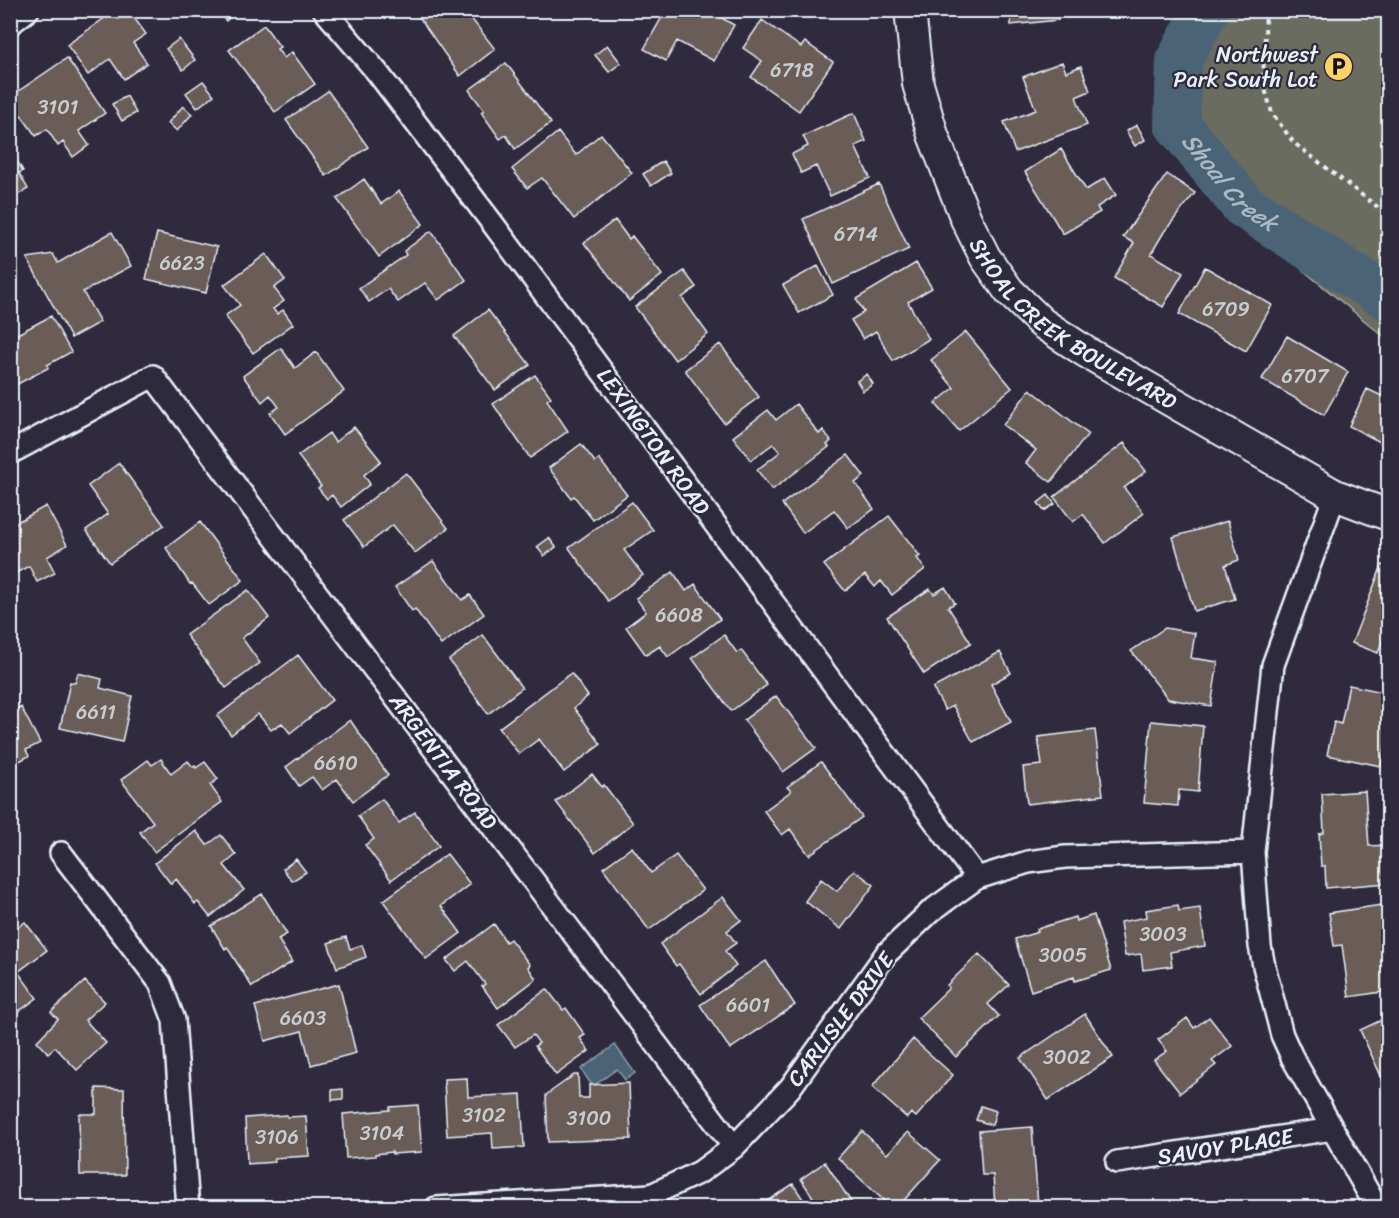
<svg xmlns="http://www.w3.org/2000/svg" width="1399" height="1218" viewBox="0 0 1399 1218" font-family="Sriracha,sans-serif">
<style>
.green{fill:#6a6c5e;stroke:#a9aeab;stroke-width:1.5}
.water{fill:#4c6476;stroke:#8a9caa;stroke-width:1.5}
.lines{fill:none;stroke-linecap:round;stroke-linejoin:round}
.river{stroke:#4c6476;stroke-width:46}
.building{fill:#6b5d59;stroke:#e8f1f8;stroke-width:1.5}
.street-casing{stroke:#e8f1f8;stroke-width:26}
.secondary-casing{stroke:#e8f1f8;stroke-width:34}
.path{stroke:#e8f1f8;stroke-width:4;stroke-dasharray:4.5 4.5;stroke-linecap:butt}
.street{stroke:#2f2a3d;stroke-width:21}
.secondary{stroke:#2f2a3d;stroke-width:30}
.labels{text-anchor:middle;stroke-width:4.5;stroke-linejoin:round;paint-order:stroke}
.number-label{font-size:20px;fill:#c9ccd0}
.poi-label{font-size:22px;fill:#e8f1f8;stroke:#2f2a3d;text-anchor:end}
.street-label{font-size:22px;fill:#e8f1f8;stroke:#2f2a3d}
.water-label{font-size:24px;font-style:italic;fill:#aab9c4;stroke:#2f2a3d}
</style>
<rect width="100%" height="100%" fill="#2f2a3d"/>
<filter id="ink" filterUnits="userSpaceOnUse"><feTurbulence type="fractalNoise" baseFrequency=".0167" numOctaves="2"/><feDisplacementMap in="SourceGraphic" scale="12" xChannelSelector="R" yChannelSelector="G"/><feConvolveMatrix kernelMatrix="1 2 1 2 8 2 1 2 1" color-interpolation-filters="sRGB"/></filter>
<g filter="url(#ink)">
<path class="green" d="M1180,11H1388V340L1224,205L1156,101Z"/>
<path class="water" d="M615,1045L635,1073L625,1080L617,1069L596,1084H591L581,1069Z"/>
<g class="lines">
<path class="river" id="s1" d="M1206,10L1179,60L1177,124L1243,205L1388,298"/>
</g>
<path class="building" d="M216,10H238L226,21Z
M428,10H459L463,16L467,13L495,49L460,76L419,17Z
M666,10H708L734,25L714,61L677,41L666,61L644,49Z
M1010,10H1057L1058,20L1011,25Z
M129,11L146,34L133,43L147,63L124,79L110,59L88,75L67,45L113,12L118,19Z
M762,20L801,47L805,42L833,62L799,111L751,77L762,61L743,48Z
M264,25L280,47L277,49L284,58L292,52L315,84L275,112L229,50Z
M179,39L195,60L183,70L166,49Z
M607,45L621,63L609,72L595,55Z
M67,58L105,113L79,131L89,145L73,157L63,142L58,146L47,129L36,136L10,100V97Z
M1062,62L1066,72L1081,66L1090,91L1076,97L1087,125L1015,152L1004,122L1036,110L1023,77Z
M506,63L551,123L515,149L506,135L500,139L481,112L484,110L469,90Z
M203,81L214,95L197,108L186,93Z
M328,91L368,147L326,176L286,120Z
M127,96L136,113L122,121L112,104Z
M183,106L192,114L177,131L168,123Z
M854,113L866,141L855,146L870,178L830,196L816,166L801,173L792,154L808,146L803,136Z
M1137,125L1145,140L1135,146L1126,131Z
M558,132L576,155L601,134L632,173L574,219L542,178L527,188L512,169Z
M10,149L23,171L19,173L28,189L10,199Z
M1061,149L1086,190L1105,178L1116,195L1097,207L1100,212L1063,234L1025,172Z
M663,161L671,173L651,186L643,174Z
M1167,174L1195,193L1164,232L1151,254L1183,273L1163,307L1114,278L1134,243L1123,237Z
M364,179L381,204L399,191L423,224L379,257L337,199Z
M879,184L909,249L833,284L803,219Z
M615,220L629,239L632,236L662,275L629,301L584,243Z
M431,231L466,280L438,300L425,283L398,302L388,289L369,302L359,288L406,255L404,251Z
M112,232L131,266L83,292L100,322L71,338L27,258L53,254L58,263Z
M157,233L217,247L206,293L146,279Z
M266,254L285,280L274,288L284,301L273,309L277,314L283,310L293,324L253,353L225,316L240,305L224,285Z
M916,263L932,288L908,302L929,339L893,361L876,331L863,339L851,320L864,312L856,299Z
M818,266L833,295L799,313L783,285Z
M1205,267L1272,305L1246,351L1179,314Z
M684,271L696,287L682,298L708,334L675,360L635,307Z
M488,310L530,365L495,390L454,336Z
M51,316L71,352L47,365L48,368L10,388V338Z
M966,332L1012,388L959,431L935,403L954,388L931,360Z
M1287,336L1348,372L1324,415L1262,379Z
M720,344L759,397L724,423L685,370Z
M281,348L295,368L316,352L344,391L285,434L270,413L279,407L270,395L262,402L243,376Z
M867,374L873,384L863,391L857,381Z
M535,375L551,397L547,400L568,431L530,458L493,404Z
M1388,388V446L1349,426L1367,389L1384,397Z
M1030,389L1088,434L1051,482L1026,463L1036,450L1003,425Z
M796,404L819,434L823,430L831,441L827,445L829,447L772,490L757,470L780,452L773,444L751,460L733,437L768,410L776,420Z
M354,427L381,461L364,475L370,484L341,507L332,495L327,499L318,488L321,486L298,456L329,433L335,442Z
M1124,443L1146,471L1124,488L1144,513L1105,543L1083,514L1073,522L1054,497Z
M581,444L595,462L599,459L627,495L593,520L574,496L571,498L549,468Z
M848,455L864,476L855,483L874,509L848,528L834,510L803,533L782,504Z
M119,463L164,525L110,563L86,530L108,514L88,486Z
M406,473L448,528L415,553L393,525L364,547L344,520Z
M1048,495L1055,504L1044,511L1038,503Z
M632,502L653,530L624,550L643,575L608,601L569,548Z
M46,506L67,545L47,557L55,573L37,582L29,566L10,576V526Z
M889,516L920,556L917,558L925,569L892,595L881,581L875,587L865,575L845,591L824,565Z
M1228,521L1239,560L1225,565L1235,599L1194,611L1173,537Z
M200,522L243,580L209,605L192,583L190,584L166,548Z
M549,538L556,547L544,556L537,547Z
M433,561L462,600L470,595L484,614L441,645L415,609L412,611L395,587Z
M1382,565L1388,567V625L1378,653L1352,643Z
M673,572L686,591L695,584L720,619L668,657L660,646L646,655L626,627L646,612L636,598Z
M945,587L955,603L948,607L971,643L924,674L887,617L930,589L934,594Z
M248,590L269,618L242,638L260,663L226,688L186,635Z
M1165,628L1195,633L1191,658L1218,662L1211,706L1168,699L1131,651Z
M483,635L522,688L488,714L449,660Z
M724,635L737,653L741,650L767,685L731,711L692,658Z
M1000,652L1011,673L991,684L1011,722L973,742L953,706L945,710L933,688Z
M298,655L332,700L290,733L282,723L271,730L258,714L231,735L217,716Z
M78,673L102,679L100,688L132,696L122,742L60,728L70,682L75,683Z
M571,673L588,696L574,708L601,744L564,772L539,739L519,754L499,728Z
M1349,685L1388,693V735L1381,766L1327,755L1334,722L1341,724Z
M776,696L816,748L783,772L744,720Z
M21,707L40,743L26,750L29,756L10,766V712Z
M350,720L388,775L353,801L337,779L322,790L312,777L299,786L286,767Z
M1151,721L1203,726L1198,792L1179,790L1178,806L1144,803Z
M1095,730L1103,795L1027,804L1023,767L1042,765L1038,737Z
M161,759L171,774L188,761L193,767L195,766L196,768L205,762L218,779L210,785L222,802L154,852L140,832L153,822L121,780L148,760L152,765Z
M821,762L862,817L809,855L790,829L782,835L764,811L791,791L787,787Z
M592,774L602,787L604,785L633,823L595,853L556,802Z
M1365,791L1369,846L1388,845V883L1326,888L1325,866H1321L1319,834L1324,833L1322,794Z
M382,799L399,823L415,812L439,846L391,880L365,845L374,839L358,816Z
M196,831L207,845L221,835L236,855L224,865L244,890L210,917L198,902L195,904L176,879L171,884L155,863Z
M632,847L651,873L676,855L703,890L649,930L603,868Z
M447,854L470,884L441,906L461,933L426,959L383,901Z
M296,859L306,872L292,881L283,869Z
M854,870L874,885L841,929L805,901L821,879L837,891Z
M262,894L287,934L278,939L292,962L252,987L227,947L225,949L211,926Z
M723,897L741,920L727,931L736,943L725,951L736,966L701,994L679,964L676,966L660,944Z
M1388,904V991L1349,997L1342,945L1334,946L1329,913Z
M1178,905L1179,911L1200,908L1205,946L1170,952L1172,966L1143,970L1141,954L1125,956L1120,922L1147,917L1146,910Z
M1094,915L1111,970L1075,981L1074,977L1031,991L1015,939L1038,932L1037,929L1075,917L1076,921Z
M25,922L47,950L18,972L37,998L10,1018V933Z
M494,924L506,942L510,939L530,965L528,967L536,979L498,1008L482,986L485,984L468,961L455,971L446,960Z
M346,937L350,949L362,945L366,957L337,968L328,943Z
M979,954L1009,985L988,1004L999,1016L956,1057L918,1018L949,988L947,985Z
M766,961L795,1005L730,1049L700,1005Z
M85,981L105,1002L85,1020L106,1043L77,1070L55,1047L48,1053L37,1041L58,1019L51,1012Z
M339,984L356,1053L311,1065L302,1031L265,1041L255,1006Z
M547,989L563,1010L566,1008L585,1035L580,1038L589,1051L556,1075L535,1046L539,1043L533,1035L515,1047L498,1025Z
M1085,1014L1113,1057L1048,1100L1020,1058Z
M1209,1017L1232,1046L1212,1061L1216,1065L1180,1093L1154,1060L1167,1051L1158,1040L1187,1018L1194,1028Z
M1388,1017V1088L1387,1089L1360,1030Z
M913,1039L953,1075L916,1117L911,1113L907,1118L872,1087Z
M574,1075H578L579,1098H589V1085L629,1083L631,1139L548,1142L546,1095Z
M467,1078L468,1097L521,1094L524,1147L493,1149L492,1133L447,1136L444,1079Z
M96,1088L124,1089L125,1175H80L79,1114H96Z
M343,1089V1099L332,1100V1090Z
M418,1105L422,1152L392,1154V1152L375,1154V1156L346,1158L343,1114L390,1110V1107Z
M981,1106L996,1111L992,1125L976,1120Z
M287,1115V1117L306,1116L309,1156L274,1158L275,1162L247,1164L245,1118Z
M1032,1127L1038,1205L995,1208L993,1175H982L979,1131Z
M862,1131L887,1154L908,1132L940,1160L897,1208H892L838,1158Z
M825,1162L855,1208H771L767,1201L793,1184L808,1207L816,1202L801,1179Z"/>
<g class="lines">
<defs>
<path id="street" d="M324,10L377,72L493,224L977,878
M10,24L28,10
M10,453L153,376L734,1147
M1335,495L1273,665L1253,852L1260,946L1264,966L1282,1035L1292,1057L1377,1208
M61,853L160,983L174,1020L188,1208
M1117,1162L1333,1129
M436,1208L651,1195L700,1172L734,1147L790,1088L886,954L931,911L977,878L1028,862L1065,857L1253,852"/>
<g id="secondary">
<path id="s2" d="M910,10L918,84L933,135L966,219L985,257L1009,291L1042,323L1086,352L1335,495L1388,515"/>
</g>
</defs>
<use href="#street" class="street-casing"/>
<use href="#secondary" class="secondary-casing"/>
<path class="path" d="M1266,10L1263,82L1272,113L1294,143L1388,215
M1370,14L1371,10"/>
<use href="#street" class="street"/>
<use href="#secondary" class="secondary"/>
</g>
</g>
<defs>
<symbol id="parking-disc" viewBox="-11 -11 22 22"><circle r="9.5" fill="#ffd166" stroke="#2f2a3d"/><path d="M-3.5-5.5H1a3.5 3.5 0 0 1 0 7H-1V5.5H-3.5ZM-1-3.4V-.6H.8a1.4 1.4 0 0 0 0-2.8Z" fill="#111"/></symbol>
</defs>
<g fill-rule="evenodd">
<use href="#parking-disc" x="1322" y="50" width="33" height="33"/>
</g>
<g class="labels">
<g class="number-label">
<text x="792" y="77">6718</text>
<text x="58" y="114">3101</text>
<text x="856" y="241">6714</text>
<text x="182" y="270">6623</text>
<text x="1226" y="316">6709</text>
<text x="1305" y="383">6707</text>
<text x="679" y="622">6608</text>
<text x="96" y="719">6611</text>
<text x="336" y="770">6610</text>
<text x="1163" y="941">3003</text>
<text x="1063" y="962">3005</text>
<text x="748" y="1012">6601</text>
<text x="303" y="1025">6603</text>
<text x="1067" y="1064">3002</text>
<text x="484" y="1122">3102</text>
<text x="589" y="1125">3100</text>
<text x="382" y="1140">3104</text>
<text x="277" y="1144">3106</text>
</g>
<g class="poi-label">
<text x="1318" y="62">Northwest<tspan x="1318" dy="25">Park South Lot</tspan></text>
</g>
<g class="street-label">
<text dy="8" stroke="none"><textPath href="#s2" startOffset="372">SHOAL CREEK BOULEVARD</textPath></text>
<text transform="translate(654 441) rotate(54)" y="8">LEXINGTON ROAD</text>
<text transform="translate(444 761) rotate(53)" y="8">ARGENTIA ROAD</text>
<text transform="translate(840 1019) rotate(-53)" y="8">CARLISLE DRIVE</text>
<text transform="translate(1225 1146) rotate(-9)" y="8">SAVOY PLACE</text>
</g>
<g class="water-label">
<text dy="8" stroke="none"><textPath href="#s1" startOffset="200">Shoal Creek</textPath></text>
</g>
</g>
<rect width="1399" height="1218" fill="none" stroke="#2f2a3d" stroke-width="36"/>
<rect x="18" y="18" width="1363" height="1182" fill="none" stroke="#e8f1f8" stroke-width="2" filter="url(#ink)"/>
</svg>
